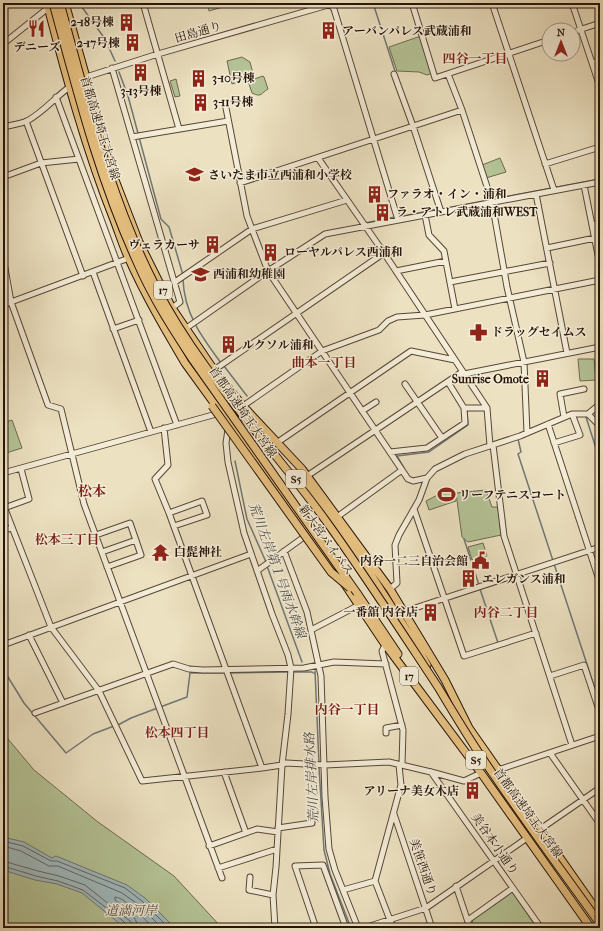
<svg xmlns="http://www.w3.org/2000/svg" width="603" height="931" viewBox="0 0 603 931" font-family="'IM FELL French Canon','Noto Serif JP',serif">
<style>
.green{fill:#b4c396;stroke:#6d6b4f}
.water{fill:#9fbabf;stroke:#6f7776}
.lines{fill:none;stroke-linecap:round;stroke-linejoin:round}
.shore{stroke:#626664;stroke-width:1}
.stream{stroke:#6f7776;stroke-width:1.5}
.minor-casing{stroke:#584636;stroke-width:7}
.highway-casing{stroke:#261308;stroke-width:9}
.minor{stroke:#f3ecd7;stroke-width:5}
.highway{stroke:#e6c080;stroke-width:7}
.highway-bridge-casing{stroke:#261308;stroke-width:9;stroke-linecap:butt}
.highway-bridge{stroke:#e6c080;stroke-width:7}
.labels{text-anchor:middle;stroke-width:3;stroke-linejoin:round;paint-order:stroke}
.shield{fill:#f3ecd7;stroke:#645446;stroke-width:1}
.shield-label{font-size:11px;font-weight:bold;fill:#261308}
.poi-label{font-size:12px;font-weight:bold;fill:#261308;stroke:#f3ecd7;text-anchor:start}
.street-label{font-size:12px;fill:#261308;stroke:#f3ecd7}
.neighbourhood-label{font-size:13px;font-weight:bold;fill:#7a1f14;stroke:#f3ecd7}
.water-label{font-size:13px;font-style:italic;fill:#504d48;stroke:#f3ecd7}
.quarter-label{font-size:14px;font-weight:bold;fill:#7a1f14;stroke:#f3ecd7}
</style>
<rect width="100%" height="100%" fill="#ece1c1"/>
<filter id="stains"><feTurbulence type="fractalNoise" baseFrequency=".005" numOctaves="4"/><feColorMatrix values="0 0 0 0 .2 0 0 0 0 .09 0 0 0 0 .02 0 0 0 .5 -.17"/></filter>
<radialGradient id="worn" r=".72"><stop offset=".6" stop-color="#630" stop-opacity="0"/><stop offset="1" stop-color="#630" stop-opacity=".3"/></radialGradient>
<path class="green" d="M207,3H222L223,7L209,11Z
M421,36L433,73L427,75L419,72L397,71L389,47Z
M242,57L250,62L254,77L232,84L227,61Z
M263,76L264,77L268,89C261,93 262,98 252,93L248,81Z
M176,79L180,96L175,97L170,81Z
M500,158L506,172L486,178L482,165Z
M578,359H594L596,380L580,381Z
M12,420L22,448L3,454V423Z
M449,489H453L456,501L429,510L426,501Z
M486,490L492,507H498L501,535L468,542L462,537L456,493Z
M483,543L487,556L472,560L468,547Z
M3,733L34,770L98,822L174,876L222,928H3Z
M512,891L537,928H474L472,920Z"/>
<path class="water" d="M3,837L24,842L52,858L56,856L127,885L145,898L175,928H125L82,893L57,884L35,880L3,870Z"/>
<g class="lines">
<path class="shore" d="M3,841L23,846L51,861H57L125,888L142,901L169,928
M3,846L21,851L49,866H58L122,893L139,905L162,928
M3,861L38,871L59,876L85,885L125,917L131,922L132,928
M3,866L36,876L58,881L83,890L122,920L126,924L127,928
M138,928C137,915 124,908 115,900V897C126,898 145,919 153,928"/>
<path class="stream" d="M79,3L105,39L115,61
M373,3L395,71
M119,72L128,96L161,219L169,227L183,275
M322,159L326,165
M493,199L600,179
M442,209L489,200
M399,217L438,209
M365,223L395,217
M183,279C184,313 201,336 221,363
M224,366L247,396
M586,417L600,461
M518,439L521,452L518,454L600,704
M235,461L247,519L266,562
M403,469L404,468L397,456L429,452L468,425L467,411
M345,508L366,493
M464,539L479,585
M267,566L302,662
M480,589L498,643
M3,669L24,703L66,753L93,734L114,726
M315,671L319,763
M293,672H312L315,674
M229,673L289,672
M118,725L131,718L187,697L190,673H225
M319,767L324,850L330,874L351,928"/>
<defs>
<path id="minor" d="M143,3L179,129
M329,3L334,9L398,220
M412,3L435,78L549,40
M492,3L554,190
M572,3L600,87
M573,32L600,23
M3,44L48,8
M592,63L600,61
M112,68L180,302L172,308
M394,74L413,126L441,212
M448,74L462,110L492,202L507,287L524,362L527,433
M83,78L158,54L335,3
M56,97L177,425
M226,108L247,216L268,271L408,479L413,481L427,478
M26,121L83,276
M3,127C11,125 20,124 27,121C44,112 56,96 71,86
M132,137L228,121
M318,158L384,253L487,408L490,446
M545,164L600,147
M3,177L41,163L79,159
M240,183L462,110
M584,185L600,265
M536,194L567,353
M425,215L429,235L444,251L455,309
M593,225L600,223
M547,248L595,238
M3,257L11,302L48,405L61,409L84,504L222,878
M396,271L446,261
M93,272L151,432
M175,282L252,229L347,200
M450,282L550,263
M3,305L129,258
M113,329L139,320
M185,329L268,271L325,234L600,182
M214,370L384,253
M464,374L600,347
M405,384L442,438
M464,408H487
M362,411L376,402
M588,414L600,404
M564,417L560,394L584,389
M548,424L600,583
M164,428L168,465L155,479L169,513L262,768
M278,442L411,351L455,360
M554,443L580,435L572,414
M493,445L504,536L572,745
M390,452L427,448L465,423L464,408L448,382
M3,473L220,413
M307,476L462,372
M3,504L51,627L99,691L142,781L262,768L282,765L286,763L325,765L389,762L431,772L464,781L481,773
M4,508L29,499L21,469
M414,509L464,656L536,633
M169,513L202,501L207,515L174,526
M337,517L402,470
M3,530L12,528
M96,535L130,523L141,555L107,567
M284,551L307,612L321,676L325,797L329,849L335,870L358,928
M102,552L136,540
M257,571L308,534
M390,589L397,583L395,545L399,535L419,500L427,478L435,469L465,454L520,436L572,414H588L600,426
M403,612L600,547
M311,630L359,605
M29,635L63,703
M3,645L251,554
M385,645L382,651L403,730L402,765
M550,676L584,665L600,713
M35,713L173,664L189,669L203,670L304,668L334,662L386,664
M386,733V728L402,725
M550,753L600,824
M498,770L600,736
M224,772L246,833
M431,772L541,928
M394,814L432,928
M278,828L312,823L311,812
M539,830L600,788
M209,846L257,829L278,832
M295,866L323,865L346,928
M295,866L316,928
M218,868L277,849
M250,877L249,890L273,895
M456,886L470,928
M343,890L375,881
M468,920L513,888
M275,928L273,895L276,867L282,765L288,714L291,668L288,655L272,614L244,533L228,462L226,443L229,423L243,406L322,351L379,330L388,321L397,317L425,315L600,280
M364,928L426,908L527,838
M393,928L375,881L401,785L399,765"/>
<path id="highway" d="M47,3C66,76 86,150 114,220C119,233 123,246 129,259C145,295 165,329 185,363L338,574L384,643L481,773L591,928
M65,3L115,180L139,242L172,308L214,370L243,406L302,469L390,589L445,680L469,728L600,915
M302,471L303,479L364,564L418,648L427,665
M357,593L398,654"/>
</defs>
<use href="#minor" class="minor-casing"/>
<use href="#highway" class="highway-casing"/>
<use href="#minor" class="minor"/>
<use href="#highway" class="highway"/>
<defs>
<path id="highway-bridge" d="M53,3C77,91 99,179 137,262C152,297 172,328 193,360L357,593
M60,3C87,99 109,196 155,285C199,372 269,442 326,521C365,575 401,631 438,687C450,707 462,727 475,747C514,807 558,865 600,924
M212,406L331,572L350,588"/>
</defs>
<use href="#highway-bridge" class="highway-bridge-casing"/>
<use href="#highway-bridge" class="highway-bridge"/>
</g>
<defs>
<symbol id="building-bare" viewBox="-9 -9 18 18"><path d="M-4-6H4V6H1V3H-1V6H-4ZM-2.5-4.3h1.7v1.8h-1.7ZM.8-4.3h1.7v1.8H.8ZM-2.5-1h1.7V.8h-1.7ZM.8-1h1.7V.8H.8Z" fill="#8f2418" stroke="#f3ecd7" stroke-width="2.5" paint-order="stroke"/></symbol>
<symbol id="restaurant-bare" viewBox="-9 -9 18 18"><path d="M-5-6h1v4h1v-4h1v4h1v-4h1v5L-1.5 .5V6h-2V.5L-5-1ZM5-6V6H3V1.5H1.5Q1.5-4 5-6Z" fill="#8f2418" stroke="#f3ecd7" stroke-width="2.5" paint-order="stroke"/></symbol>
<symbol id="school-bare" viewBox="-9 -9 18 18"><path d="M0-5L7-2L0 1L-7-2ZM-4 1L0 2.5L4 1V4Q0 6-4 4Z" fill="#8f2418" stroke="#f3ecd7" stroke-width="2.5" paint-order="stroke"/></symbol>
<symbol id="pharmacy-bare" viewBox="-9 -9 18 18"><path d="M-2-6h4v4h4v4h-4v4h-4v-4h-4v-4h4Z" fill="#8f2418" stroke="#f3ecd7" stroke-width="2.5" paint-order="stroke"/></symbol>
<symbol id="stadium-bare" viewBox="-9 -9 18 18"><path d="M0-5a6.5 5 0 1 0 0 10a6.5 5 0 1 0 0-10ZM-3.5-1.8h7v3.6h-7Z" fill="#8f2418" stroke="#f3ecd7" stroke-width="2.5" paint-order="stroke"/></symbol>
<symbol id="temple-bare" viewBox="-9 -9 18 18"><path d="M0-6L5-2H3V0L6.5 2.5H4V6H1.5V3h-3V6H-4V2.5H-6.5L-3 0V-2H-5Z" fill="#8f2418" stroke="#f3ecd7" stroke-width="2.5" paint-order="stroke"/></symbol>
<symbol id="civic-bare" viewBox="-9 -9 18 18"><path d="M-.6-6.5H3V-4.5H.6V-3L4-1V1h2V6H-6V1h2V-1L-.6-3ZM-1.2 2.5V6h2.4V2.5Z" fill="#8f2418" stroke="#f3ecd7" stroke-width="2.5" paint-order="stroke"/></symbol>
</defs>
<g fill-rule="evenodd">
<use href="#building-bare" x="114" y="10" width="25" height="25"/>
<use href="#restaurant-bare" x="24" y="16" width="25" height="25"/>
<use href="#building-bare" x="316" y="18" width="25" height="25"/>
<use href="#building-bare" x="120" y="30" width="25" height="25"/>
<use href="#building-bare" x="128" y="60" width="25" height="25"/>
<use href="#building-bare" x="186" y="66" width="25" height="25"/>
<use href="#building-bare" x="188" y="90" width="25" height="25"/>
<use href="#school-bare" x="182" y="162" width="25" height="25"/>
<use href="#building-bare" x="362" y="182" width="25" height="25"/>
<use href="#building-bare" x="370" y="200" width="25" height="25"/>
<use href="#building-bare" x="200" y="232" width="25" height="25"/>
<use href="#building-bare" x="258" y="240" width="25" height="25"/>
<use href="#school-bare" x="188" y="262" width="25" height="25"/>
<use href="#pharmacy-bare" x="466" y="320" width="25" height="25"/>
<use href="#building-bare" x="216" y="332" width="25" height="25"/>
<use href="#building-bare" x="530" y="366" width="25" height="25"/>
<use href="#stadium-bare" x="434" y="482" width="25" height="25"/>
<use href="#temple-bare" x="148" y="540" width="25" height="25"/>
<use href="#civic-bare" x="468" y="548" width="25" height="25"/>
<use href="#building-bare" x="456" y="566" width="25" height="25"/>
<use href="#building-bare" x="418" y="600" width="25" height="25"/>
<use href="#building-bare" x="460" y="778" width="25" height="25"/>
</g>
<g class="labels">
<g class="shield">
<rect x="154" y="281" width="18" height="18" rx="3"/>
<rect x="286" y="470" width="20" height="18" rx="3"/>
<rect x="400" y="667" width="18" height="18" rx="3"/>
<rect x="466" y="751" width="20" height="18" rx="3"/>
</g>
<g class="shield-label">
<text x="163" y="294">17</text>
<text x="296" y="483">S5</text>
<text x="409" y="680">17</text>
<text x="476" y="764">S5</text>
</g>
<g class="poi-label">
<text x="114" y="26" text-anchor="end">2-18号棟</text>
<text x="342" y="35">アーバンパレス武蔵浦和</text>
<text x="120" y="47" text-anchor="end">2-17号棟</text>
<text x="37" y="51" text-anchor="middle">デニーズ</text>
<text x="212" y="82">3-10号棟</text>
<text x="141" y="95" text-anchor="middle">3-13号棟</text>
<text x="213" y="106">3-11号棟</text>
<text x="208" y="179">さいたま市立西浦和小学校</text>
<text x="387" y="198">ファラオ・イン・浦和</text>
<text x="396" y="216">ラ・アトレ武蔵浦和WEST</text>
<text x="200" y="249" text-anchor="end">ヴェラカーサ</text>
<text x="284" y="256">ローヤルパレス西浦和</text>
<text x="213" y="278">西浦和幼稚園</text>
<text x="491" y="336">ドラッグセイムス</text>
<text x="242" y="349">ルクソル浦和</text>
<text x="529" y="383" text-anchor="end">Sunrise Omote</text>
<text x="459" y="499">リーフテニスコート</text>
<text x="174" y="556">白髭神社</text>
<text x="468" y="565" text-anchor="end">内谷一二三自治会館</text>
<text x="482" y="583">エレガンス浦和</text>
<text x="418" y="616" text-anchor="end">一番舘 内谷店</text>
<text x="459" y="795" text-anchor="end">アリーナ美女木店</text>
</g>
<g class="street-label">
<text transform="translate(198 32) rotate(-16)" y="4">田島通り</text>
<text transform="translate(100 128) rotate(73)" y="4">首都高速埼玉大宮線</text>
<text transform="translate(243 412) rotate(55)" y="4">首都高速埼玉大宮線</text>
<text transform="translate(326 540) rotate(54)" y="4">新大宮バイパス</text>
<text transform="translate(528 813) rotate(54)" y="4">首都高速埼玉大宮線</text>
<text transform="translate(495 844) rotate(55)" y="4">美谷本小通り</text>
<text transform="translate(423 867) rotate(71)" y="4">美笹西通り</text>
</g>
<g class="neighbourhood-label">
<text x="475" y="63">四谷一丁目</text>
<text x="324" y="367">曲本一丁目</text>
<text x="67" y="544">松本三丁目</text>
<text x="506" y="617">内谷二丁目</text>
<text x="347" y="714">内谷一丁目</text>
<text x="177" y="737">松本四丁目</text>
</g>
<g class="water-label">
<text transform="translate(278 570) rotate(70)" y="5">荒川左岸第１号雨水幹線</text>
<text transform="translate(311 778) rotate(-93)" y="5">荒川左岸排水路</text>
<text x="131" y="915">道満河岸</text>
</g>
<g class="quarter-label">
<text x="92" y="496">松本</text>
</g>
</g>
<rect width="603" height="931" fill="none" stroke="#ece1c1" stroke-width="16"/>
<rect x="4" y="4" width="595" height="923" fill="none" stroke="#261308" stroke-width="2"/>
<rect x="8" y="8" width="587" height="915" fill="none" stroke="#261308"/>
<g transform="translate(561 42)"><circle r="19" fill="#f3ecd7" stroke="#a19584"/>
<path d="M0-3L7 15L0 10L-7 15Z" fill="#8f2418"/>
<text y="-6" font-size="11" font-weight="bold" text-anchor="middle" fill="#261308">N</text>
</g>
<rect width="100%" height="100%" filter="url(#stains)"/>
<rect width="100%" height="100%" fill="url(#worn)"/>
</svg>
